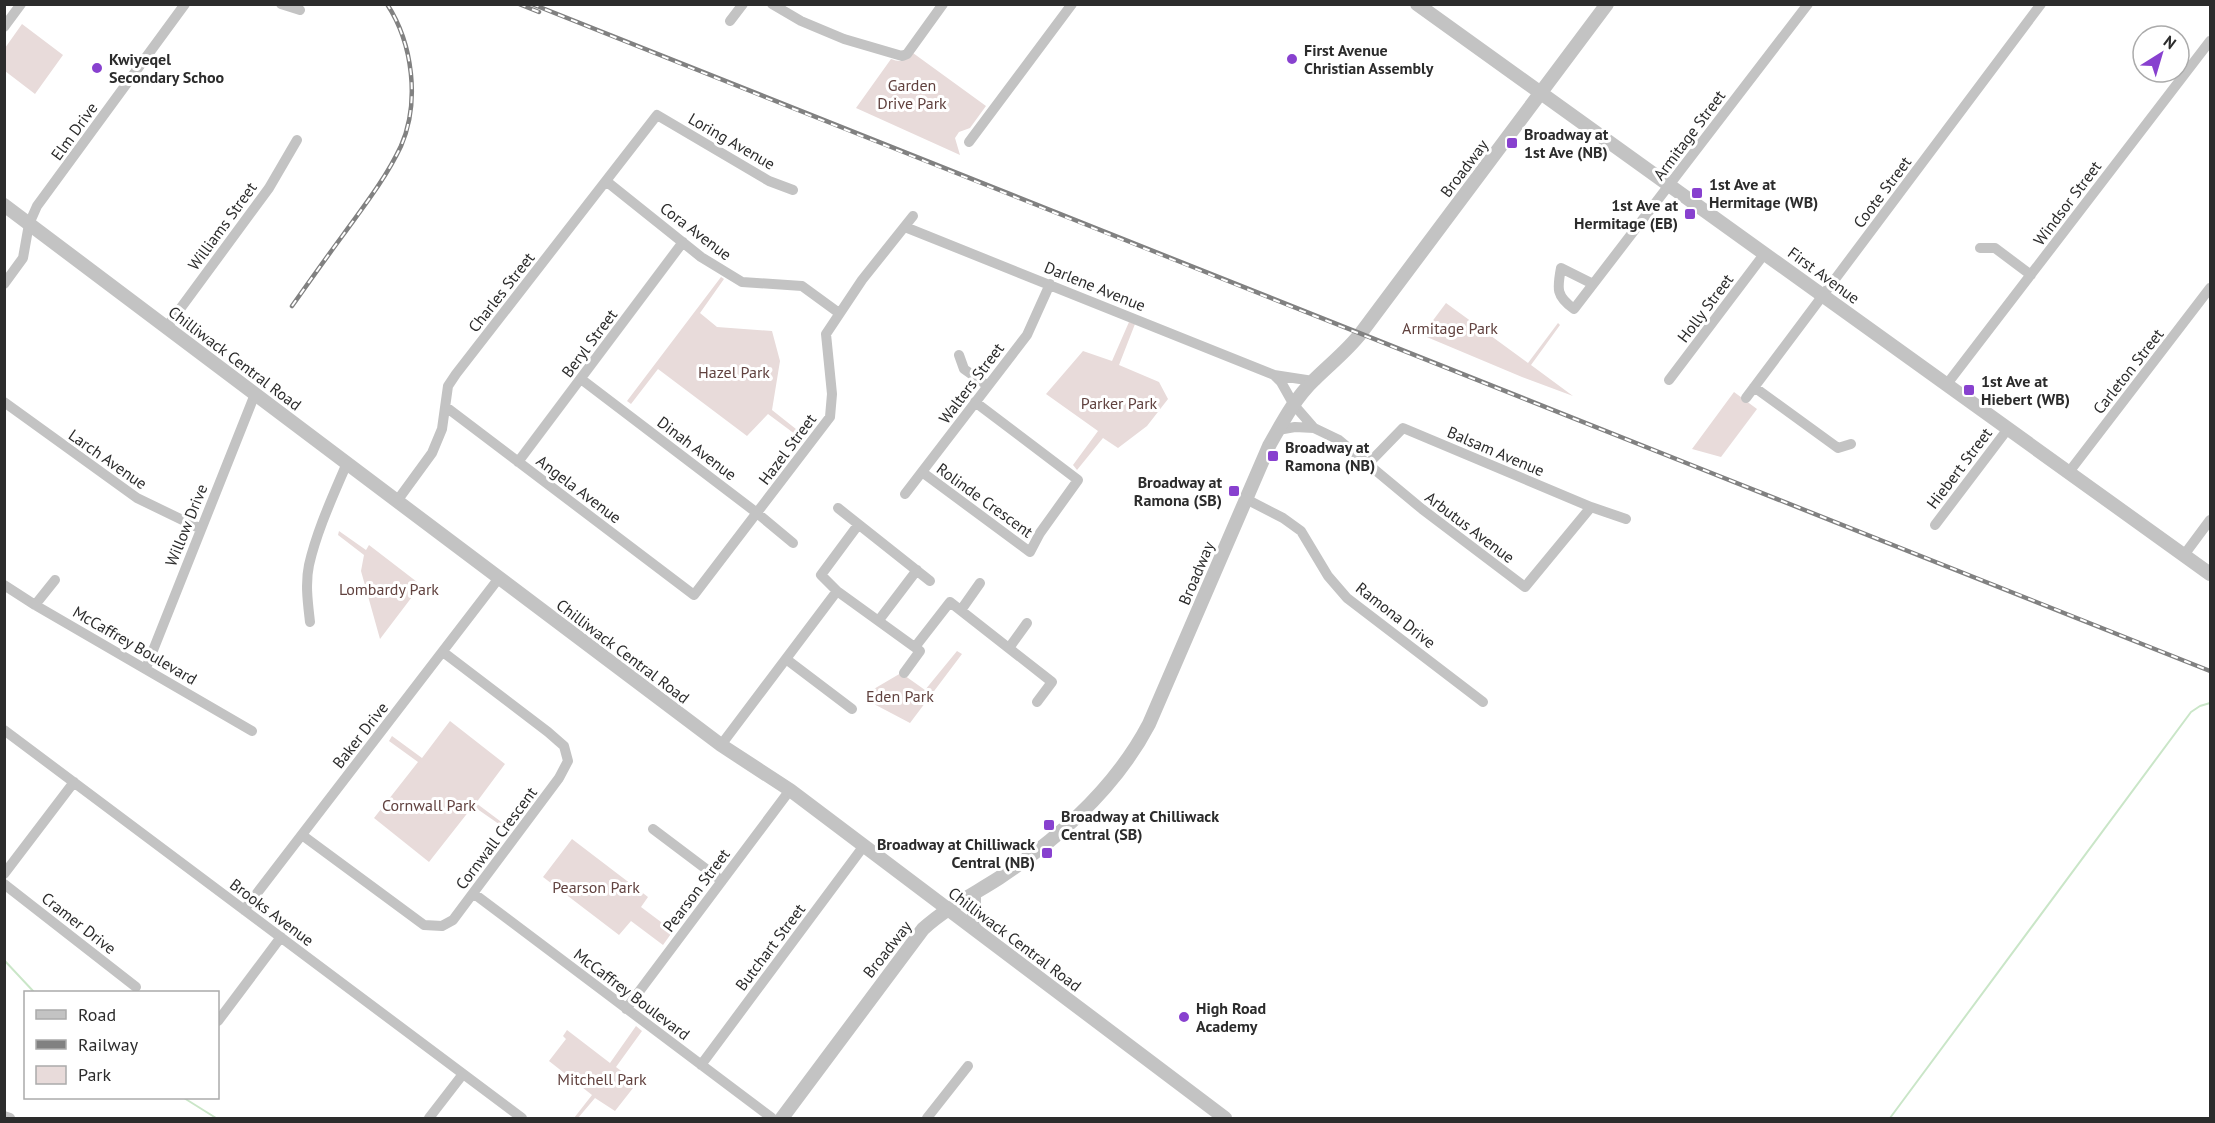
<svg xmlns="http://www.w3.org/2000/svg" width="2215" height="1123" viewBox="0 0 2215 1123" font-family="'PT Sans',sans-serif">
<style>
.green{fill:#e8dbda}
.lines{fill:none;stroke-linecap:round;stroke-linejoin:round}
.stream{stroke:#cae6c8;stroke-width:2}
.minor{stroke:#c3c3c3;stroke-width:10}
.tertiary{stroke:#c3c3c3;stroke-width:14}
.rail-casing{stroke:#818181;stroke-width:4.5}
.rail{stroke:#fff;stroke-width:2;stroke-dasharray:7;stroke-linecap:butt}
.poi-dot{fill:#8841cf;stroke:#fff;stroke-width:2}
.labels{text-anchor:middle;stroke-width:6;stroke-linejoin:round;paint-order:stroke}
.poi-label{font-size:16px;font-weight:bold;fill:#2c2c2c;stroke:#fff;text-anchor:start}
.park-label{font-size:16px;fill:#61423f;stroke:#fff}
.street-label{font-size:16px;fill:#2c2c2c;stroke:#fff}
</style>
<rect width="100%" height="100%" fill="#fff"/>
<path class="green" d="M22,24L63,55L35,94L5,71V48Z
M913,53L986,106L970,128L959,132L955,138L960,155L856,108L891,59C901,63 905,61 913,53Z
M721,277L724,279L700,313L717,327L772,331L780,361L772,410L806,437L803,440L768,414L747,436L658,369L631,404L627,401Z
M1446,303L1528,363L1558,323L1560,325L1531,365L1573,396L1522,377L1422,335Z
M1129,322L1135,324L1119,365L1159,382L1168,399L1147,426L1118,448L1103,438L1077,470L1073,465L1098,431L1046,394L1083,351L1112,361Z
M1734,392L1757,409L1721,457L1692,449Z
M339,531L366,550L369,545L421,585L380,639L361,571L364,555L338,535Z
M957,651L962,654L910,723L872,703L867,693L901,673L925,690Z
M450,721L505,764L476,803L508,827L506,829L473,806L429,862L374,818L418,762L389,741L392,736L422,758Z
M572,839L648,897L641,907L673,931L663,945L631,921L619,935L543,877Z
M636,1026L642,1031L616,1067L637,1083L615,1111L595,1098L578,1118H574L592,1095L549,1061L566,1039L563,1036L567,1030L610,1063Z"/>
<g class="lines">
<path class="stream" d="M4,960L34,992
M184,1098L216,1118
M1890,1118L2191,712L2200,706L2210,703"/>
<path class="minor" d="M281,4L300,10
M772,4L801,21L844,39L902,56L907,54L943,4
M730,21L743,4
M4,27L21,4
M969,142L1072,4
M606,181L701,257L742,282L802,286L839,313
M905,227L1274,375L1313,381
M1980,248H1995L2031,275
M4,284L23,258L29,224L37,206L185,4
M1593,284L1561,268C1557,289 1556,296 1574,309L1808,4
M166,328L269,188L297,140
M959,355L964,369L988,386
M1274,375L1281,382L1294,405L1314,428L1339,440L1422,509L1525,587L1591,507
M581,379L757,513L793,543
M1669,380L1765,253
M1947,384L2210,41
M1754,387L1838,448L1851,444
M1746,398L2041,4
M4,402L137,498L201,529
M446,407L694,595L830,417L832,394L826,334L862,280L913,216
M1278,430L1295,427L1314,428
M518,462L683,242
M1368,464L1403,428L1591,507L1626,519
M922,472L1030,552L1040,533L1078,480L975,402
M2069,472L2210,288
M905,494L1027,335L1050,284
M1246,499L1283,518L1301,531L1328,576L1347,598L1483,702
M397,501L432,453L442,429L448,386L456,374L657,115L769,181L793,190
M838,508L930,581
M858,525L821,575L837,591L920,651L904,673
M1935,525L2007,430
M2184,555L2210,520
M4,585L35,605L252,731
M35,605L55,580
M961,610L980,583
M879,620L917,570
M310,622C308,604 305,584 309,565C317,530 333,496 347,463
M915,647L950,602L1052,682L1037,702
M1009,648L1027,623
M786,659L852,709
M146,668L255,394
M4,730L522,1118
M721,745L837,591
M653,829L722,881
M302,835L424,925L442,926L453,920L559,778L568,761L564,746L548,732L443,652
M4,874L74,782
M4,884L136,987
M473,893L772,1118
M244,910L499,578
M626,1009L790,790
M218,1021L281,937
M701,1065L863,847
M4,1116L10,1118
M429,1118L463,1074
M927,1118L968,1066"/>
<path class="tertiary" d="M1417,4L2210,574
M4,205L721,745L790,790L1225,1118
M974,928V894
M782,1118L923,929C946,908 974,894 999,878C1058,839 1116,787 1149,724L1269,446C1282,423 1295,398 1314,380C1330,364 1347,351 1361,333L1607,4"/>
<defs>
<path id="rail" d="M519,4L539,12
M532,4C1091,229 1651,448 2210,671
M292,306C309,282 326,258 343,235C364,206 386,178 401,146C420,102 413,44 387,4"/>
</defs>
<use href="#rail" class="rail-casing"/>
<use href="#rail" class="rail"/>
</g>
<g class="poi-dot">
<circle cx="1292" cy="59" r="6"/>
<circle cx="97" cy="68" r="6"/>
<rect x="1506" y="137" width="12" height="12" rx="3"/>
<rect x="1691" y="187" width="12" height="12" rx="3"/>
<rect x="1684" y="208" width="12" height="12" rx="3"/>
<rect x="1963" y="384" width="12" height="12" rx="3"/>
<rect x="1267" y="450" width="12" height="12" rx="3"/>
<rect x="1228" y="485" width="12" height="12" rx="3"/>
<rect x="1043" y="819" width="12" height="12" rx="3"/>
<rect x="1041" y="847" width="12" height="12" rx="3"/>
<circle cx="1184" cy="1017" r="6"/>
</g>
<g class="labels">
<g class="poi-label">
<text x="1304" y="56">First Avenue<tspan x="1304" dy="18">Christian Assembly</tspan></text>
<text x="109" y="65">Kwiyeqel<tspan x="109" dy="18">Secondary Schoo</tspan></text>
<text x="1524" y="140">Broadway at<tspan x="1524" dy="18">1st Ave (NB)</tspan></text>
<text x="1709" y="190">1st Ave at<tspan x="1709" dy="18">Hermitage (WB)</tspan></text>
<text x="1678" y="211" text-anchor="end">1st Ave at<tspan x="1678" dy="18">Hermitage (EB)</tspan></text>
<text x="1981" y="387">1st Ave at<tspan x="1981" dy="18">Hiebert (WB)</tspan></text>
<text x="1285" y="453">Broadway at<tspan x="1285" dy="18">Ramona (NB)</tspan></text>
<text x="1222" y="488" text-anchor="end">Broadway at<tspan x="1222" dy="18">Ramona (SB)</tspan></text>
<text x="1061" y="822">Broadway at Chilliwack<tspan x="1061" dy="18">Central (SB)</tspan></text>
<text x="1035" y="850" text-anchor="end">Broadway at Chilliwack<tspan x="1035" dy="18">Central (NB)</tspan></text>
<text x="1196" y="1014">High Road<tspan x="1196" dy="18">Academy</tspan></text>
</g>
<g class="park-label">
<text x="912" y="91">Garden<tspan x="912" dy="18">Drive Park</tspan></text>
<text x="1450" y="334">Armitage Park</text>
<text x="734" y="378">Hazel Park</text>
<text x="1119" y="409">Parker Park</text>
<text x="389" y="595">Lombardy Park</text>
<text x="900" y="702">Eden Park</text>
<text x="429" y="811">Cornwall Park</text>
<text x="596" y="893">Pearson Park</text>
<text x="602" y="1085">Mitchell Park</text>
</g>
<g class="street-label">
<text transform="translate(74 131) rotate(-54)" y="6">Elm Drive</text>
<text transform="translate(1689 135) rotate(-53)" y="6">Armitage Street</text>
<text transform="translate(732 141) rotate(30)" y="6">Loring Avenue</text>
<text transform="translate(1464 168) rotate(-53)" y="6">Broadway</text>
<text transform="translate(1882 192) rotate(-53)" y="6">Coote Street</text>
<text transform="translate(2067 203) rotate(-53)" y="6">Windsor Street</text>
<text transform="translate(222 226) rotate(-54)" y="6">Williams Street</text>
<text transform="translate(696 231) rotate(37)" y="6">Cora Avenue</text>
<text transform="translate(1824 275) rotate(36)" y="6">First Avenue</text>
<text transform="translate(1095 286) rotate(22)" y="6">Darlene Avenue</text>
<text transform="translate(501 292) rotate(-52)" y="6">Charles Street</text>
<text transform="translate(1705 308) rotate(-53)" y="6">Holly Street</text>
<text transform="translate(589 343) rotate(-53)" y="6">Beryl Street</text>
<text transform="translate(235 358) rotate(37)" y="6">Chilliwack Central Road</text>
<text transform="translate(2128 371) rotate(-52)" y="6">Carleton Street</text>
<text transform="translate(971 383) rotate(-53)" y="6">Walters Street</text>
<text transform="translate(697 448) rotate(37)" y="6">Dinah Avenue</text>
<text transform="translate(787 449) rotate(-53)" y="6">Hazel Street</text>
<text transform="translate(1496 451) rotate(23)" y="6">Balsam Avenue</text>
<text transform="translate(108 459) rotate(35)" y="6">Larch Avenue</text>
<text transform="translate(1959 468) rotate(-53)" y="6">Hiebert Street</text>
<text transform="translate(579 489) rotate(37)" y="6">Angela Avenue</text>
<text transform="translate(985 500) rotate(36)" y="6">Rolinde Crescent</text>
<text transform="translate(186 525) rotate(-68)" y="6">Willow Drive</text>
<text transform="translate(1470 527) rotate(37)" y="6">Arbutus Avenue</text>
<text transform="translate(1196 573) rotate(-67)" y="6">Broadway</text>
<text transform="translate(1396 615) rotate(38)" y="6">Ramona Drive</text>
<text transform="translate(135 645) rotate(30)" y="6">McCaffrey Boulevard</text>
<text transform="translate(623 651) rotate(37)" y="6">Chilliwack Central Road</text>
<text transform="translate(360 735) rotate(-52)" y="6">Baker Drive</text>
<text transform="translate(496 838) rotate(-53)" y="6">Cornwall Crescent</text>
<text transform="translate(696 890) rotate(-53)" y="6">Pearson Street</text>
<text transform="translate(272 912) rotate(37)" y="6">Brooks Avenue</text>
<text transform="translate(79 923) rotate(38)" y="6">Cramer Drive</text>
<text transform="translate(1015 939) rotate(37)" y="6">Chilliwack Central Road</text>
<text transform="translate(770 947) rotate(-53)" y="6">Butchart Street</text>
<text transform="translate(887 949) rotate(-52)" y="6">Broadway</text>
<text transform="translate(632 994) rotate(37)" y="6">McCaffrey Boulevard</text>
</g>
</g>
<rect width="2215" height="1123" fill="none" stroke="#2c2c2c" stroke-width="12"/>
<rect x="24" y="991" width="195" height="108" fill="#ffffff" stroke="#ababab" stroke-width="1.5"/>
<rect x="36" y="1010" width="30" height="9" fill="#c3c3c3" stroke="#ababab" stroke-width="1.5"/>
<text x="78" y="1021" font-size="18" fill="#2c2c2c">Road</text>
<rect x="36" y="1040" width="30" height="9" fill="#818181" stroke="#ababab" stroke-width="1.5"/>
<text x="78" y="1051" font-size="18" fill="#2c2c2c">Railway</text>
<rect x="36" y="1066" width="30" height="18" fill="#e8dbda" stroke="#ababab" stroke-width="1.5"/>
<text x="78" y="1081" font-size="18" fill="#2c2c2c">Park</text>
<g transform="translate(2161 54) rotate(37)"><circle r="28" fill="#ffffff" stroke="#ababab" stroke-width="1.5"/>
<path d="M0-4.5L10 22L0 15L-10 22Z" fill="#8841cf"/>
<text y="-9" font-size="16" font-weight="bold" text-anchor="middle" fill="#2c2c2c">N</text>
</g>
</svg>
